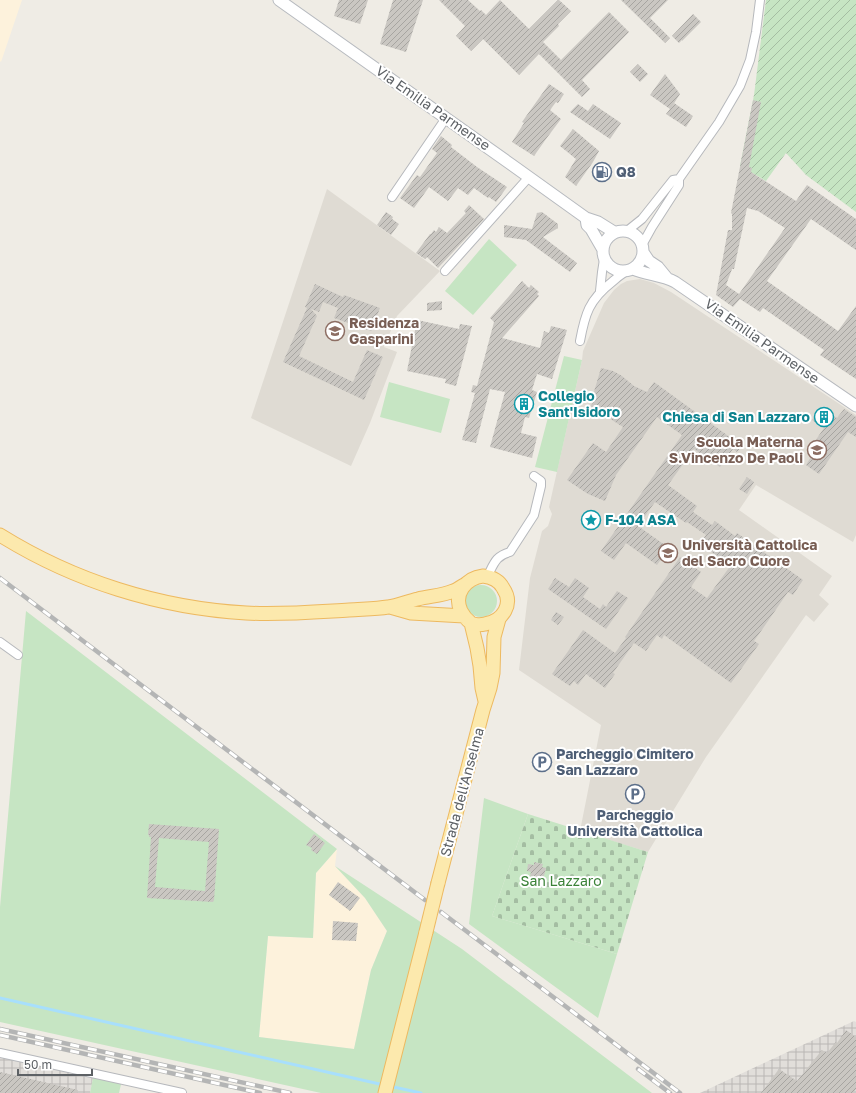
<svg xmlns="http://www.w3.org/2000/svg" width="856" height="1093" viewBox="0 0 856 1093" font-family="'Golos Text',sans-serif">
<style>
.commercial{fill:#fdf2dc}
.industrial{fill:url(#industrial-grid)}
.education{fill:#dfdbd3}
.grass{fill:#c6e5c3}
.cemetery{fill:url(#cemetery-stones)}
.garden{fill:url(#garden-furrows)}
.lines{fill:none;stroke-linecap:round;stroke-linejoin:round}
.stream{stroke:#a8dffc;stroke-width:3}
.building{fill:url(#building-hatch);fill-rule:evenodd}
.street-casing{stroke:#b6b8bc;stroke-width:10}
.secondary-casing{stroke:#b7babf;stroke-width:13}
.primary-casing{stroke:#edb960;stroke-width:15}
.street{stroke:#fff;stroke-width:8}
.secondary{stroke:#fff;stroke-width:11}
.primary{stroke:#fce9ad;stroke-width:13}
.rail-casing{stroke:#b4b5b5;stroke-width:4.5}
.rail{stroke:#fff;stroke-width:3;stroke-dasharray:9;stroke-linecap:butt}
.primary-bridge-casing{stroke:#edb960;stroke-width:15;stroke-linecap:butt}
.primary-bridge{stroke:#fce9ad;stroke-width:13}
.labels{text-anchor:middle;stroke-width:4;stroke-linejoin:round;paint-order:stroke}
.street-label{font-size:14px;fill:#5d6165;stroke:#fff}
.service-label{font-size:14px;font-weight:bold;fill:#4e5e75;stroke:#fff;text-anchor:start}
.education-label{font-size:14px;font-weight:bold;fill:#785e54;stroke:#fff;text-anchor:start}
.culture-label{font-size:14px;font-weight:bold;fill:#0d838f;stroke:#fff;text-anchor:start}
.park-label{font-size:14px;fill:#3a8237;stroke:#fff}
</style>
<defs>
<pattern id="industrial-grid" width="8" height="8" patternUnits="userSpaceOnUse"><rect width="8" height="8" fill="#e1deda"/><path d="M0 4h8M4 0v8" fill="none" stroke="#bab7b4"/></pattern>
<pattern id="cemetery-stones" width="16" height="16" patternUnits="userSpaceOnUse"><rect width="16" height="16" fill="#c6e5c3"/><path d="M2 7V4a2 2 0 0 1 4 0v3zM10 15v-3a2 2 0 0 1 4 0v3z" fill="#a4bda2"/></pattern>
<pattern id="garden-furrows" width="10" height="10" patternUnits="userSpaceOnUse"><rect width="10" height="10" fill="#c6e5c3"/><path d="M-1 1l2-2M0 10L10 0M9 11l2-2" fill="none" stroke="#a4bda2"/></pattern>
<pattern id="building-hatch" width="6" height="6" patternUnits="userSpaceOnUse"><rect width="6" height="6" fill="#cac7c2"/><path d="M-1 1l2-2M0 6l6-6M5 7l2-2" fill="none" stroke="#a7a5a1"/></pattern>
</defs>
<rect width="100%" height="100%" fill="#efece5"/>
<path class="commercial" d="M0,0H22L1,62L0,61Z
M337,849L335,866L365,898L387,931L371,970L354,1049L259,1037L268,936L313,938L316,873Z"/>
<path class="industrial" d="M854,1021L856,1022V1093H700Z
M0,1052L94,1073L90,1093H0Z"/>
<path class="education" d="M327,189L440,271L397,316L384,347L397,352L370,423L351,466L251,418Z
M640,279L654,283L671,292L856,415V535L853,542L756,485L739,510L832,576L819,595L829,604L814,622L806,615L706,757L648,852L580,831L601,725L519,670L530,578L542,531L548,526L552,514L549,507L582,360L583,351L604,303L614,290L621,284L627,281Z"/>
<path class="grass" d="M489,239L517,265L473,315L445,291Z
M564,356L582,360L557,472L535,467Z
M389,382L450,399L441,433L380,417Z
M465 601a16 16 0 1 1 32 0a16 16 0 1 1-32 0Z
M26,611L337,849L316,873L313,938L268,936L259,1037L354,1049L371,970L387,931L365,898L335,866L462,949L652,1093H321L0,1022V907Z
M484,798L528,814L492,916L617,954L598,1018L469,924Z
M94,1073L122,1080L119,1093H90Z"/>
<path class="cemetery" d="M528,814L648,852L617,954L492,916Z"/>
<path class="garden" d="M766,0H856V212L806,175L786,153L766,181L740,166L754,95Z"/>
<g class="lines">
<path class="stream" d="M0,998L384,1085
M389,1086L421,1093"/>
</g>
<path class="building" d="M339,0H368L360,24L334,16Z
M393,0H423L406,52L380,44Z
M439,0H468L480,11L481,10L486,15L500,0L529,29L558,0H559L571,11L558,24L559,26L543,42L561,60L609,12L629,32L582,80L590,89L582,97L539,54L519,75L483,39L471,51L456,36L465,26Z
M621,0H668L650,18L670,38L665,43Z
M693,14L701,22L682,41V40L679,43L672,36Z
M638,64L648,74L640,82L630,72Z
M665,74L680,94L671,108L674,103L693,116L686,127L666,114L670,109L650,95Z
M549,84L564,94L558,103L556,102L550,110L561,119L546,139L534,156L512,142L524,123L522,122Z
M753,100L761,102L749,167L752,168L751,172L796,201L807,185L856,219V250L811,219L767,281L838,331L856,306V379L820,355L824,350L763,308L760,312L740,299L733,307L716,295L728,230H732V214L731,213ZM747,208L758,211L785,228L739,294L726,285L732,269H734Z
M578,104L588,111L593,104L621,123L610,139L570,112Z
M573,129L599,151L593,162L576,186L565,177L576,159L560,146Z
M441,136L452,145L451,147L477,167L507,187L496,202L489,197L488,198L474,188L468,195L458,188L448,201L429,187L414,208L400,198L417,175L420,177L437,153L432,149Z
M469,205L484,219L438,268L427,257L425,259L416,253L430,234H431L434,230L436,232L439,227L447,233L466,213L464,211Z
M386,212L393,217L392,219L399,224L391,235L377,225Z
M542,212L558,224V228L543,237L577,263L570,272L526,240L504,237V225L532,229L537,213Z
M522,281L529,288L531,285L539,292L537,294L539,296L502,338L540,348L544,331L549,333L551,326L567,330L552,379L537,374L532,390L537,392L529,418L525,417L521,433L537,437L532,458L490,447L505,392L490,389L476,443L462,440L475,393L471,392L473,385L477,386L494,322L490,318Z
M315,284L343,297L344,295L380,308L371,331L334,318L338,308L323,302L319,312L311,309L317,316L299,356L353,382L367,350L383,357L364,400L283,362L307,308L305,307Z
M442,301V310L427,311V303Z
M417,320L459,329L460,324L472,326L456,386L445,383L446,379L407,371Z
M601,368L613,371L622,376L634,386L647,392L654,382L742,446L737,452L733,449L720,467L694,449L668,485L697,506L693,512L712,525L715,521L735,536L737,533L803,580L793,595L788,592L759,634L754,641L759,644L731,683L664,635L662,639L657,635L646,651L634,643L613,673L615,674L605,688L586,674L578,685L574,681L570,686L552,674L583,630L615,653L626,638L625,637L680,557L701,572L691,587L707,598L731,565L699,544L706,535L687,522L686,523L655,502L638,526L669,548L657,565L626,543L614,560L601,551L682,435L657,417L616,475L605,501L588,494L567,480L593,443L606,452L623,427L604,415L596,417L592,415L590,412V407L597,397L593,395Z
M844,409L856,417V437L848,432L819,474L806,465L815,450L811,447L824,428L812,420L818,411L821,413L825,411L837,418Z
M747,477L754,482L747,494L739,489Z
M555,578L569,587L575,578L589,588L583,597L600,609L603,604L606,607L617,591L628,598L606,629L548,589Z
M556,612L564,617L558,625L551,620Z
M149,824L219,829L214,901V900L213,902L147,898L151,837H149V835H148ZM159,838L209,842L205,891L155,887Z
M314,834L325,843L317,854L311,850L312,848L306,845Z
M534,862L543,864L542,867L546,868L544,876H539L538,878L530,876L531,872L527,871L528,864L534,865Z
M338,882L360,898L350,911L329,895Z
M333,921L358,923L356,941L332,940Z
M846,1030L856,1037V1089L853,1093H761L779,1069L797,1081L822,1050L827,1053L836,1042L837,1043Z
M0,1072L78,1090L77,1093H0Z"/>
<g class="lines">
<defs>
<path id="street" d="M392,197L446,118
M627,231L642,219L673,180L679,179
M642,245L652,227L679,185V179L719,122L740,86L750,60L756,32L760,0
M445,271L529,177
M600,291L602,272L604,259
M580,341C585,314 589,300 612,282C617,278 621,274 627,271
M487,577C494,564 495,556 510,552L534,515L541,486V481L534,476
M0,642L18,655
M0,1053L182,1093"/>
<path id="secondary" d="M279,0L512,165L586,218L598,222L614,232
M586,218L587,225L591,229L602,248
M603 251a20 20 0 1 1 40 0a20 20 0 1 1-40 0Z
M643,252L649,261L658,267L667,278
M633,269C647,275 662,275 675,282L856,406"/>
<path id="primary" d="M0,535C74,581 159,608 246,613C280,615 315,612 349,610C362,609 376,609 388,607C398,606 408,601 418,599C429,596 442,596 453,591C457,590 460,587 464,585
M483,576C491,577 499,580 503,588C514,604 503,621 485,624C481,625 474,625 471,623C467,620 463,615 461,611C453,594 466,578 483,576Z
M390,607L411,613L464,616
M471,623L477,648L480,666L482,688L485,701
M438,883L483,710L490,688L493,673L494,637L499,619
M385,1093L426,932"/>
</defs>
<use href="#street" class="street-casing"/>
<use href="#secondary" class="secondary-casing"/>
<use href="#primary" class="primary-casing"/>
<use href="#street" class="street"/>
<use href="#secondary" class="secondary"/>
<use href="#primary" class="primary"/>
<defs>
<path id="rail" d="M0,578L425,900
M441,912L680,1093
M0,1029L290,1093
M0,1035L260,1093
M638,1069L670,1093"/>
</defs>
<use href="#rail" class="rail-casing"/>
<use href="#rail" class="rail"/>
<defs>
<path id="primary-bridge" d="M426,932L438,883"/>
</defs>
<use href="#primary-bridge" class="primary-bridge-casing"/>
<use href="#primary-bridge" class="primary-bridge"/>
</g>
<defs>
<symbol id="fuel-ring" viewBox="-11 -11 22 22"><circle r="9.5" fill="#fff" stroke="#5c6f8a" stroke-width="1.5"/><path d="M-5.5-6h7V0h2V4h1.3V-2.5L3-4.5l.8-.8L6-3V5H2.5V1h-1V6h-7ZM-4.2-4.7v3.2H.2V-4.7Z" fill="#5c6f8a"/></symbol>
<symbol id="university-ring" viewBox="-11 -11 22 22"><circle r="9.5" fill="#fff" stroke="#8d6e63" stroke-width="1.5"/><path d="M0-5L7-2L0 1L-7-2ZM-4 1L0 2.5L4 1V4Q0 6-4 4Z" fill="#8d6e63"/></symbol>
<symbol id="building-ring" viewBox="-11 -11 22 22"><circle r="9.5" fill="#fff" stroke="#0f9aa8" stroke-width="1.5"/><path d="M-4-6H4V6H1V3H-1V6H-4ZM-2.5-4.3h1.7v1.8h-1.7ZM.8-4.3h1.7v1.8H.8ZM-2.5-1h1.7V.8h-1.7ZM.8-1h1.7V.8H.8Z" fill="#0f9aa8"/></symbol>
<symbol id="school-ring" viewBox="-11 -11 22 22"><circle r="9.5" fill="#fff" stroke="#8d6e63" stroke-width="1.5"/><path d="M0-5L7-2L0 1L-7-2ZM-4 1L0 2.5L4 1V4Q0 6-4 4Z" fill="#8d6e63"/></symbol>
<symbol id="sight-ring" viewBox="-11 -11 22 22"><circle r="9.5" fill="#fff" stroke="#0f9aa8" stroke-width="1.5"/><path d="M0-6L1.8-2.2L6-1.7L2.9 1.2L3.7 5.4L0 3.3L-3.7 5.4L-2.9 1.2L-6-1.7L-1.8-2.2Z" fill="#0f9aa8"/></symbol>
<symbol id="parking-ring" viewBox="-11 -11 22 22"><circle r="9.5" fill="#fff" stroke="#5c6f8a" stroke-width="1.5"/><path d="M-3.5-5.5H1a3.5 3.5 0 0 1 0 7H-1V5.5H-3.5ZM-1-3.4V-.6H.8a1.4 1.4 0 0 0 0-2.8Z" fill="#5c6f8a"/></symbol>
</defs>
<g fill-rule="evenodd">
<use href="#fuel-ring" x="591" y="161" width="22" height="22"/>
<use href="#university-ring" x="324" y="320" width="22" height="22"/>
<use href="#building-ring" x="513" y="393" width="22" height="22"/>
<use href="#building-ring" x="813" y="406" width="22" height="22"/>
<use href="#school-ring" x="806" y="439" width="22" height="22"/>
<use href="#sight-ring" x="580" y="509" width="22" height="22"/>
<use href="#university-ring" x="657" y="542" width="22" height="22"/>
<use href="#parking-ring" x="531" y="751" width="22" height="22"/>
<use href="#parking-ring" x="624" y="783" width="22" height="22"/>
</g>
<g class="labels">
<g class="street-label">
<text transform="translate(433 108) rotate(35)" y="5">Via Emilia Parmense</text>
<text transform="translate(762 341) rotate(35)" y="5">Via Emilia Parmense</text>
<text transform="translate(462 792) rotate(-75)" y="5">Strada dell'Anselma</text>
</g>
<g class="service-label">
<text x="616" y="177">Q8</text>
<text x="556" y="759">Parcheggio Cimitero<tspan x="556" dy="16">San Lazzaro</tspan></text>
<text x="635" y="820" text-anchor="middle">Parcheggio<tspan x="635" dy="16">Università Cattolica</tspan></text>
</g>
<g class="education-label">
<text x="349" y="328">Residenza<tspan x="349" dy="16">Gasparini</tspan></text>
<text x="803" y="447" text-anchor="end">Scuola Materna<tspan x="803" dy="16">S.Vincenzo De Paoli</tspan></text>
<text x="682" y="550">Università Cattolica<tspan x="682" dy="16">del Sacro Cuore</tspan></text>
</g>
<g class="culture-label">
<text x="538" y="401">Collegio<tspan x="538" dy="16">Sant'Isidoro</tspan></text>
<text x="810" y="422" text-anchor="end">Chiesa di San Lazzaro</text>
<text x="605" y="525">F-104 ASA</text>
</g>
<g class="park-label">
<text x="561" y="886">San Lazzaro</text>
</g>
</g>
<path d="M18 1069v6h74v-6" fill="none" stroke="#5d6165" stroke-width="2"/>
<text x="24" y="1069" font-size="12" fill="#5d6165" stroke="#ffffff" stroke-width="3" paint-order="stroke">50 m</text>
</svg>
